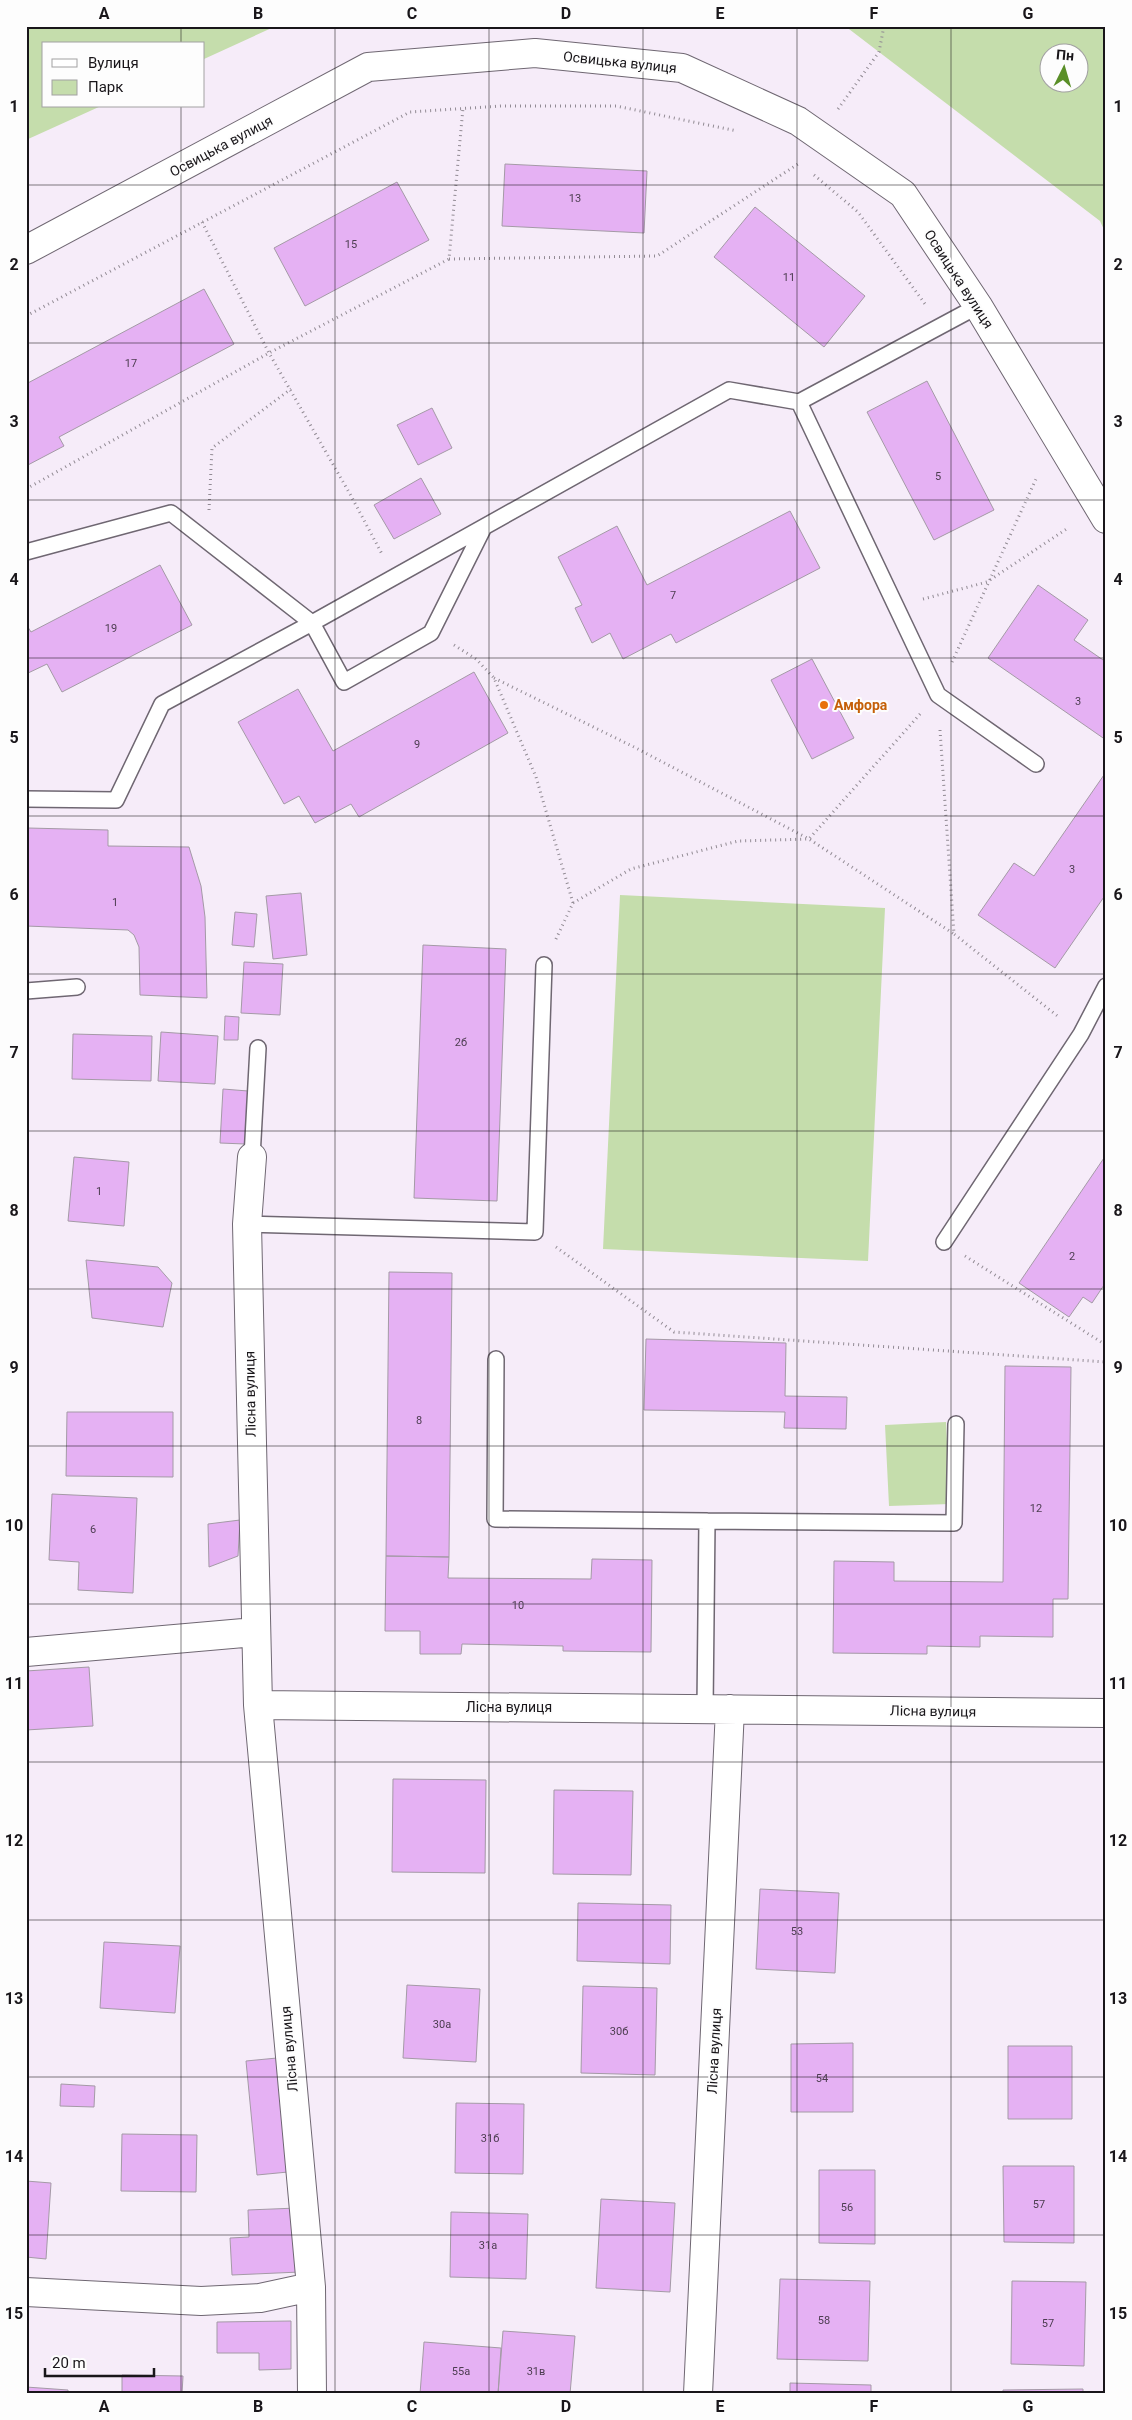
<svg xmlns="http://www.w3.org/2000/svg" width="1132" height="2420" viewBox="0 0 1132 2420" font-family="Roboto,sans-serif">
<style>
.green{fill:#c5ddac;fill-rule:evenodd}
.building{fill:#e5b1f3;stroke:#a49aa6}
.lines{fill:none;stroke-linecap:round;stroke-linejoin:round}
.service-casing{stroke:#6f6772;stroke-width:18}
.minor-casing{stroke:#6f6772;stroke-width:30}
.path{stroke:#928b94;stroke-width:3;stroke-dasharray:1 4;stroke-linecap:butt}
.service{stroke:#fff;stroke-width:15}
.minor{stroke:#fff;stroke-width:28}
.grid{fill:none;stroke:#19161a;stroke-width:1;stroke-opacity:0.55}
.food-dot{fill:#e8710a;stroke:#fdfdfd;stroke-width:2}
.labels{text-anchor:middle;stroke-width:4;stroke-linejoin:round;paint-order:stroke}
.number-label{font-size:11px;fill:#4c3d50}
.street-label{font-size:14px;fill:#19161a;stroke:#fdfdfd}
.food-label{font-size:14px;font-weight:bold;fill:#c56008;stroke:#fdfdfd;text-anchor:start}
.neatline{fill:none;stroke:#19161a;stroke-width:2}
.grid-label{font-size:16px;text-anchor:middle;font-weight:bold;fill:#19161a}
</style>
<rect width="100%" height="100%" fill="#f6ecf9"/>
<path class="green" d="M26,26H276L204,59V44H44V106H101L26,140Z
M845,26H1106V234L1100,221ZM1080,52V82H1050V52Z
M620,895L885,908L868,1261L603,1249Z
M946,1422L950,1504L889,1506L885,1425Z"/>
<path class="building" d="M505,164L647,171L644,233L502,226Z
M397,182L429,240L305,306L274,248Z
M755,207L865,296L824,347L714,257Z
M204,289L234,344L59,437L64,446L26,466V384Z
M927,381L994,510L934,540L867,412Z
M432,408L452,448L418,465L397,425Z
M421,478L441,514L394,539L374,505Z
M790,511L820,568L676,643L671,634L623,659L610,633L592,643L575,608L582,605L558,557L617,526L647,585Z
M160,565L192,625L62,692L47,664L26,674V624L31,632Z
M1038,585L1088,620L1074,640L1106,662V740L988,658Z
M812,659L854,738L812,759L771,680Z
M474,672L508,733L359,817L351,804L315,823L299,796L284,804L238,722L298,689L333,751Z
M1106,772V894L1055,968L978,915L1014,863L1034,876Z
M28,828L108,830V846L189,847L201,886L205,917L207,998L140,995L139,947L134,935L128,930L26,926Z
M301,893L307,955L273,959L266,896Z
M235,912L257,914L254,947L232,945Z
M423,945L506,949L497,1201L414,1198Z
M244,962L283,964L280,1015L241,1013Z
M225,1016L239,1017L238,1040H224Z
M161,1032L218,1036L215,1084L158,1081Z
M73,1034L152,1036L151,1081L72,1079Z
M223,1089L248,1091L245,1144L220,1143Z
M1106,1155V1282L1092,1303L1083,1297L1069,1317L1019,1283Z
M74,1157L129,1162L124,1226L68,1221Z
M86,1260L158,1267L172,1283L163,1327L92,1318Z
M389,1272L452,1273L449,1557L386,1556Z
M646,1339L786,1343L785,1396L847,1397L846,1429L784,1428L785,1412L644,1410Z
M1005,1366L1071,1367L1068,1599H1053V1637L980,1636V1647L927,1646V1654L833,1653L834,1561L894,1562V1581L1003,1582Z
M67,1412H173V1477L66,1476Z
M52,1494L137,1498L133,1593L78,1590L79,1562L49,1560Z
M240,1520L238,1556L209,1567L208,1524Z
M386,1556L449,1557L448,1578L591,1579L592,1559L652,1560L651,1652L563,1651V1646L462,1644L461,1654H420V1631H385Z
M89,1667L93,1726L26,1730V1671Z
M393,1779L486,1780L485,1873L392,1872Z
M554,1790L633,1791L631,1875L553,1874Z
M760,1889L839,1893L835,1973L756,1969Z
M578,1903L671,1905L670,1964L577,1961Z
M104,1942L180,1946L175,2013L100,2008Z
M407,1985L480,1989L476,2062L403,2058Z
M583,1986L657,1988L655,2075L581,2073Z
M853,2043V2112H791V2044Z
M1008,2046H1072V2119H1008Z
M277,2058L288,2172L257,2175L246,2061Z
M61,2084L95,2086L94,2107L60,2106Z
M456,2103L524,2104L523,2174L455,2173Z
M122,2134L197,2135L196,2192L121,2191Z
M1003,2166H1074V2243L1004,2242Z
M819,2170H875V2244L819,2243Z
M26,2181L51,2183L46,2259L26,2257Z
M601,2199L675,2203L670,2292L596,2288Z
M297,2208L300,2272L232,2275L230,2238L249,2237L248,2210Z
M451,2212L528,2214L526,2279L450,2277Z
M780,2279L870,2281L868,2361L777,2359Z
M1012,2281L1086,2282L1084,2366L1011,2364Z
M291,2321V2369L259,2370V2353H217V2322Z
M503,2331L575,2336L570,2394H498Z
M424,2342L501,2348L498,2394H420Z
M122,2375L183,2376L182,2394H122Z
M790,2383L871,2385V2394H790Z
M26,2387L68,2390V2394H26Z
M1083,2389V2394H1003V2390Z"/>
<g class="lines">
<defs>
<path id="service" d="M799,402L938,695L1036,764
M26,552L171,513L312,623L344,682L431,633L484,527
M26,799L116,800L162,704L312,623L729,390L799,402L978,306
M26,991L77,987
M252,1157L258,1048
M247,1224L535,1232L544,965
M944,1242L1081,1034L1106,986
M496,1359L495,1519L707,1521L705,1709
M707,1521L954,1523L956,1424"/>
<path id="minor" d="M26,250L368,67L535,53L682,68L798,121L903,194L978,306L1106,519
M252,1157L247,1224L258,1705L1106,1713
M26,1652L255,1632
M258,1705L311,2287L312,2394
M26,2292L201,2301L260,2298L311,2287
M698,2394L730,1709"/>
</defs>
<use href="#service" class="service-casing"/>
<use href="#minor" class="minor-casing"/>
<path class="path" d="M838,109L879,52L884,26
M814,175L858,212L925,304
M202,222L269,353L350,494L382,554
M449,259L657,256L801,162
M26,316L410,112L501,106H616L737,131
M26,489L269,353L449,259L463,108
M209,510L212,448L291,389
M923,599L987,582L1068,528
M454,645L476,659L494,678L536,777L573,903L555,941
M952,662L1036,479
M494,678L634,747L809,839L921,713
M940,730L954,934L1060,1018
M573,903L631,869L738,841L809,839L954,934
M556,1247L674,1332L1106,1362
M965,1256L1106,1345"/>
<use href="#service" class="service"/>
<use href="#minor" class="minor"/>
</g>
<path class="grid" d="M181,26V44M335,26V2394M489,26V2394M643,26V2394M797,26V2394M951,26V2394M181,106V2394M26,185H1106M26,343H1106M26,500H1106M26,658H1106M26,816H1106M26,974H1106M26,1131H1106M26,1289H1106M26,1446H1106M26,1604H1106M26,1762H1106M26,1920H1106M26,2077H1106M26,2235H1106"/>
<circle class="food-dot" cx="824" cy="705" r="5"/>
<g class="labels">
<g class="number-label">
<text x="575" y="202">13</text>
<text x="351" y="248">15</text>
<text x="789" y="281">11</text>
<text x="131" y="367">17</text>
<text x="938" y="480">5</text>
<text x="673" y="599">7</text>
<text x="111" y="632">19</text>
<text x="1078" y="705">3</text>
<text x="417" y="748">9</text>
<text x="1072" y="873">3</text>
<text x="115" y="906">1</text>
<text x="461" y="1046">2б</text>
<text x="99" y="1195">1</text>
<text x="1072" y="1260">2</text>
<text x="419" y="1424">8</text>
<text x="1036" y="1512">12</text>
<text x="93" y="1533">6</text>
<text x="518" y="1609">10</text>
<text x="797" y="1935">53</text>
<text x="442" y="2028">30а</text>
<text x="619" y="2035">30б</text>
<text x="822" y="2082">54</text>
<text x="490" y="2142">31б</text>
<text x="1039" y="2208">57</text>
<text x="847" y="2211">56</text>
<text x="488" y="2249">31а</text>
<text x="824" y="2324">58</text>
<text x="1048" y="2327">57</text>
<text x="461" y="2375">55а</text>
<text x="536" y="2375">31в</text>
</g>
<g class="street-label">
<text transform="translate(620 62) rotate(6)" y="5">Освицька вулиця</text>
<text transform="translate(221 146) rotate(-28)" y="5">Освицька вулиця</text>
<text transform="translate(959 279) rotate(57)" y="5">Освицька вулиця</text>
<text transform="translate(250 1394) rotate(-91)" y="5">Лісна вулиця</text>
<text x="509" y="1712">Лісна вулиця</text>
<text transform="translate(933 1711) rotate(1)" y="5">Лісна вулиця</text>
<text transform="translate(289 2049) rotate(-95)" y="5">Лісна вулиця</text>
<text transform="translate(714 2051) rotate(-87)" y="5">Лісна вулиця</text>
</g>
<g class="food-label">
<text x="834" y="710">Амфора</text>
</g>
</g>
<rect width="1132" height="2420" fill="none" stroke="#fdfdfd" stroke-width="55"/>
<rect x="42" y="42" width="162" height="65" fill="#fdfdfd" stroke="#a2a1a2"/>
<rect x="52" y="59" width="25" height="8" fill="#ffffff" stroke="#a2a1a2"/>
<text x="88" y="68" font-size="15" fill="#19161a">Вулиця</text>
<rect x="52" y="80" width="25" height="15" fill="#c5ddac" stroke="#a2a1a2"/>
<text x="88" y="92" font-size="15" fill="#19161a">Парк</text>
<g transform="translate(1064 68) rotate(5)"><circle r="24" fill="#fdfdfd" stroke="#a2a1a2"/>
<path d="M0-4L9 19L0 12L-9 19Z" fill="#5a8f28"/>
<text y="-8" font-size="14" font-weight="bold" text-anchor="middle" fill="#19161a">Пн</text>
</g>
<path d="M45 2368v8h109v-8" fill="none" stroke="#19161a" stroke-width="2.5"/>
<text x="52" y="2368" font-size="15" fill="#19161a" stroke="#fdfdfd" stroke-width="4" paint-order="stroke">20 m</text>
<rect x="28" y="28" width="1076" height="2364" class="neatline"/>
<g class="grid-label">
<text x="104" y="19">A</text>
<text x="258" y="19">B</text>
<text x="412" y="19">C</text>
<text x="566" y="19">D</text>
<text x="720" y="19">E</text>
<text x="874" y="19">F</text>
<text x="1028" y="19">G</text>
<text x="14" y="112">1</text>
<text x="1118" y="112">1</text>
<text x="14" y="270">2</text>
<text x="1118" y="270">2</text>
<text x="14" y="427">3</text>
<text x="1118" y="427">3</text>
<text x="14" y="585">4</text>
<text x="1118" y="585">4</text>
<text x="14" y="743">5</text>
<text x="1118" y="743">5</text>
<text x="14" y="900">6</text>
<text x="1118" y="900">6</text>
<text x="14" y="1058">7</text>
<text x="1118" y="1058">7</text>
<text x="14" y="1216">8</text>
<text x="1118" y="1216">8</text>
<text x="14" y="1373">9</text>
<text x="1118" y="1373">9</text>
<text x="14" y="1531">10</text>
<text x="1118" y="1531">10</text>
<text x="14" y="1689">11</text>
<text x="1118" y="1689">11</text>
<text x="14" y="1846">12</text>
<text x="1118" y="1846">12</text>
<text x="14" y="2004">13</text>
<text x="1118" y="2004">13</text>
<text x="14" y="2162">14</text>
<text x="1118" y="2162">14</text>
<text x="14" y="2319">15</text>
<text x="1118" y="2319">15</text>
<text x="104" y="2412">A</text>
<text x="258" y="2412">B</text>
<text x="412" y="2412">C</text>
<text x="566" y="2412">D</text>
<text x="720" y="2412">E</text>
<text x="874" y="2412">F</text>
<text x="1028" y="2412">G</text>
</g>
</svg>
